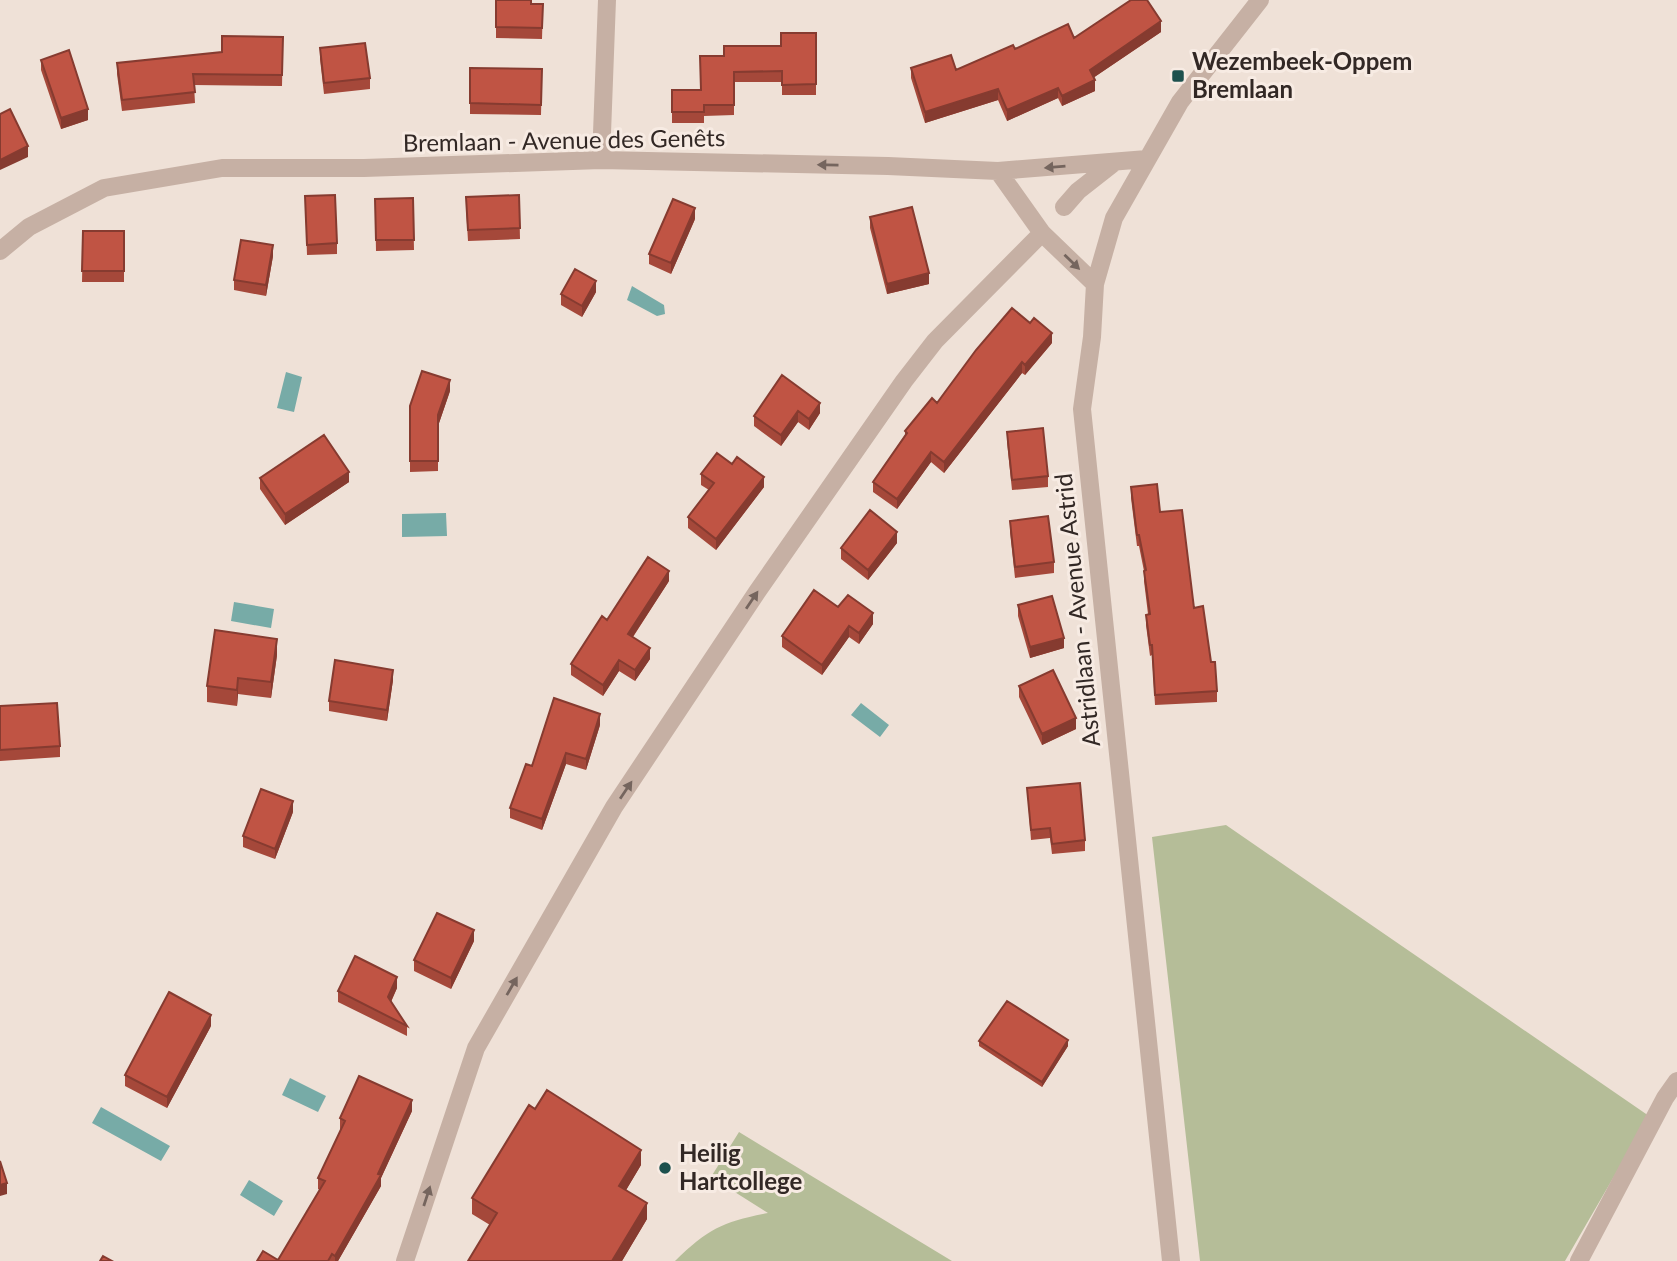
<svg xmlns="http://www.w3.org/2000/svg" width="1677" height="1261" viewBox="0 0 1677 1261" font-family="Lato,sans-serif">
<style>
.green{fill:#b5bd98}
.water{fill:#77aba7}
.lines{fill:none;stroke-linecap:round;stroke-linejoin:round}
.minor{stroke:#c6b0a4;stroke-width:18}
.wall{fill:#a5483a}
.shaded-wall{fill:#863b30}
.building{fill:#c05444;stroke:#863b30;stroke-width:2}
.oneway{fill:#75655e}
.poi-dot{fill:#1d514e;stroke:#f7ebe3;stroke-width:2.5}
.labels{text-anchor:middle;stroke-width:6;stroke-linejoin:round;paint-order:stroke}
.poi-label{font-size:24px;font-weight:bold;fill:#322825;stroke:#f7ebe3;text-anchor:start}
.street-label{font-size:24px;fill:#322825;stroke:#f7ebe3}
</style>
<rect width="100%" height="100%" fill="#efe1d7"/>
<path class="green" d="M1226,825L1649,1116L1565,1261H1200L1152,837Z
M739,1132L952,1261H675C709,1228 723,1222 768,1213L711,1177Z"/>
<path class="water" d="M632,286L664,305L665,314L657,316L627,300Z
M286,372L302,377L294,412L277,408Z
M446,513L447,536L402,537V514Z
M234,602L274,609L271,628L231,621Z
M861,703L889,725L880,737L851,715Z
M290,1078L326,1096L318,1112L282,1095Z
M101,1107L170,1146L161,1161L92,1123Z
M249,1180L283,1201L274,1216L240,1195Z"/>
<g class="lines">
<path class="minor" d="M601,160L607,0
M998,171L1042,233L1095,284
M1064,207L1078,191L1115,162
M0,251L29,227L104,188L222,168H364L601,160L888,166L998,171L1147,159
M405,1261L476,1048L614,807L757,592L904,381L935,341L1042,233
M1171,1261L1082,409L1092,337L1095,284L1114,218L1180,102L1260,0
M1579,1261L1665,1098L1677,1081"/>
</g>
<path class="wall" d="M496,0L543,4L542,39L496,38Z
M1161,32L1093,78L1095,91L1062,106L1058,98L1007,121L998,100L925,123L911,78V68L956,70L1015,49L1074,38Z
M816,33V95H782V82H734V115L704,116V123H672V90H701L724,56L781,46Z
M283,37L282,86L194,85L195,103L122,111L117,74V63L222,52Z
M320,48L370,78V89L324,94L320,59Z
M41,60L88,120L61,129L41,70Z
M542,69L541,115L470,114V103Z
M519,195L520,239L468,241L466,208Z
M305,196L337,243V254L307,255Z
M413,198L414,250L376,251L375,199Z
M870,217L929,284L887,294L870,228Z
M695,219L671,274L649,264V254Z
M83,231H124V282H82Z
M273,256L266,296L234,290V280Z
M596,292L582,317L561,305V294Z
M1052,343L1025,375L1022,373L944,473L931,462L897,509L873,492V482L905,435V431L937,403Z
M782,375L820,413L809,430L798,422L781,446L754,426V416Z
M450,391L438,426V471L410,472V406Z
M1007,432L1048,476V487L1012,490L1007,442Z
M701,474L764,487L716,550L688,528V517L709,490L701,485Z
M260,478L349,482L285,525L260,489Z
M1131,487L1160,512L1194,608L1211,662L1217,691V702L1155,705L1152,655L1150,656L1146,625V615L1148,614L1144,581V571L1139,546H1137L1131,498Z
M1010,521L1054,562V573L1015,578L1010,532Z
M897,543L868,580L841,559V548Z
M669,581L633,637L650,659L635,681L619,671L603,696L571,675V664L607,620Z
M1018,605L1064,648L1030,658L1018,616Z
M838,607L873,624L859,644L849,637L822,675L782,647V636Z
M277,655L271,698L238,694L237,706L207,702V686Z
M393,680L387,721L329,711V701Z
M1019,686L1076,729L1042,745L1019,697Z
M0,706L60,746V757L0,761Z
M600,725L586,770L566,764L542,830L510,818V808L532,766Z
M1027,788L1085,840V851L1052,854L1050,838L1031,840Z
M293,812L275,859L243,847V836Z
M474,941L451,989L414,971V960Z
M397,988L391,1002L407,1026V1036L338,1002V991Z
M211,1026L167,1108L125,1086V1075Z
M979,1041L1068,1046L1042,1087L979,1046Z
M412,1111L381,1178V1186L338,1261H257L278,1260L320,1190L318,1189V1178L341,1129H340V1118Z
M641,1165L626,1190L647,1219L622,1261H468L490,1225L472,1214V1198Z"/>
<path class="shaded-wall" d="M1161,21V32L1090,80V70Z
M1095,80V91L1062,106V96Z
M1058,88V98L1007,121V110Z
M998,89V100L925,123V112Z
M88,109V120L61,129V118Z
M28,146V157L0,170V160Z
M695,208V219L671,274V263Z
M273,245V256L266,296V285Z
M929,273V284L887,294V284Z
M596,281V292L582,317V306Z
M1052,333V343L1025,375V365Z
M1022,362V373L944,473V462Z
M450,380V391L438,426V415Z
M820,403V413L809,430V419Z
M798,411V422L781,446V435Z
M931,452V462L897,509V499Z
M349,472V482L285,525V514Z
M764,477V487L716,550V539Z
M897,532V543L868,580V570Z
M669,571V581L628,644V634Z
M873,613V624L859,644V633Z
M849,626V637L822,675V665Z
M1064,638V648L1030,658V647Z
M277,639V655L271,698V682Z
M650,648V659L635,681V670Z
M619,660V671L603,696V685Z
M393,670V680L387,721V710Z
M238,678V694L237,706V690Z
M600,714V725L586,770V759Z
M1076,718V729L1042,745V734Z
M566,753V764L542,830V819Z
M293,801V812L275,859V849Z
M474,930V941L451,989V978Z
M397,977V988L388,1008V997Z
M211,1015V1026L167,1108V1097Z
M1068,1040V1046L1042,1087V1082Z
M412,1100V1111L381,1178V1186L338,1261H335V1256L378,1174Z
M641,1150V1165L619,1202V1186Z
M7,1183V1194L0,1196V1185Z
M647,1203V1219L622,1261H612Z"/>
<path class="building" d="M496,0H531V4H543L542,28L496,27Z
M1131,0H1147L1161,21L1090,70L1095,80L1062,96L1058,88L1007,110L998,89L925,112L911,68L951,55L956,70L1013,45L1015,49L1068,24L1074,38Z
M781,33H816V84L782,85V71L734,72V105H704V112H672V90H701L700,56H724V46H781Z
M222,36L283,37L282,75L193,74L195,92L122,100L117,63L222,52Z
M365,43L370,78L324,83L320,48Z
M69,50L88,109L61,118L41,60Z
M470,68L542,69L541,105L470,103Z
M10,109L28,146L0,160V114Z
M335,195L337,243L307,245L305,196Z
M519,195L520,228L468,230L466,197Z
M413,198L414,240H376L375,199Z
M673,199L695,208L671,263L649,254Z
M912,207L929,273L887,284L870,217Z
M83,231H124V271H82Z
M241,240L273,245L266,285L234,280Z
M575,269L596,281L582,306L561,294Z
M1012,308L1030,323L1034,318L1052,333L1025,365L1022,362L944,462L931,452L897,499L873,482L907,433L905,431L932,398L937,403L976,350Z
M422,371L450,380L438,415V461H410V406Z
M782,375L820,403L809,419L798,411L781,435L754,416Z
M1043,428L1048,476L1012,480L1007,432Z
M324,435L349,472L285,514L260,478Z
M717,453L732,464L737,457L764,477L716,539L688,517L714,483L701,474Z
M1157,484L1160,512L1182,510L1194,608L1203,606L1211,662H1215L1217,691L1155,695L1152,645H1150L1146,615L1150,614L1144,571L1146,570L1139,535H1137L1131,487Z
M870,510L897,532L868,570L841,548Z
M1048,516L1054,562L1015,567L1010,521Z
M648,557L669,571L628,634L650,648L635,670L619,660L603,685L571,664L602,616L607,620Z
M814,590L838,607L848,595L873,613L859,633L849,626L822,665L782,636Z
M1052,596L1064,638L1030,647L1018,605Z
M215,630L277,639L271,682L238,678L237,690L207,686Z
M335,660L393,670L387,710L329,701Z
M1053,670L1076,718L1042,734L1019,686Z
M554,698L600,714L586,759L566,753L542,819L510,808L526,764L532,766Z
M57,703L60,746L0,750V706Z
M1080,783L1085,840L1052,844L1050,828L1031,830L1027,788Z
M261,789L293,801L275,849L243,836Z
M437,913L474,930L451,978L414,960Z
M355,956L397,977L388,997L407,1026L338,991Z
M169,992L211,1015L167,1097L125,1075Z
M1007,1001L1068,1040L1042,1082L979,1041Z
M359,1076L412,1100L378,1174L381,1175L335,1256L332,1254L328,1261H257L263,1251L278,1260L325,1181L318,1178L345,1121L340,1118Z
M547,1090L641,1150L619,1186L647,1203L612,1261H468L497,1213L472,1198L529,1105L535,1109Z
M0,1161L7,1183L0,1185Z
M103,1256L112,1261H100Z"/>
<defs><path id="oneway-solid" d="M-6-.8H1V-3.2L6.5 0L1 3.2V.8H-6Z" transform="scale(1.75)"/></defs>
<g class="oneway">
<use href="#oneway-solid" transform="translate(828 165) rotate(-179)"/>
<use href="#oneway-solid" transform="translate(1055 167) rotate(175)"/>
<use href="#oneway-solid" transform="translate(1072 262) rotate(44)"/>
<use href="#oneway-solid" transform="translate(752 600) rotate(-56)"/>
<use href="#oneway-solid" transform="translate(626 790) rotate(-56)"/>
<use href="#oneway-solid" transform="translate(512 986) rotate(-60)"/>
<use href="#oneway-solid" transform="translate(427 1196) rotate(-72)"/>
</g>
<g class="poi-dot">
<rect x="1171" y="69" width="14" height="14" rx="3.5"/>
<circle cx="665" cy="1168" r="7"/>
</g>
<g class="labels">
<g class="poi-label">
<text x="1192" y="70">Wezembeek-Oppem<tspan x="1192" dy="28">Bremlaan</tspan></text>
<text x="679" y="1162">Heilig<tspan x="679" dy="28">Hartcollege</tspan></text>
</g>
<g class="street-label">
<text transform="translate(564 141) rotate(-1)" y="8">Bremlaan - Avenue des Genêts</text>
<text transform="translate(1078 610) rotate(-96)" y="8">Astridlaan - Avenue Astrid</text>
</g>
</g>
</svg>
